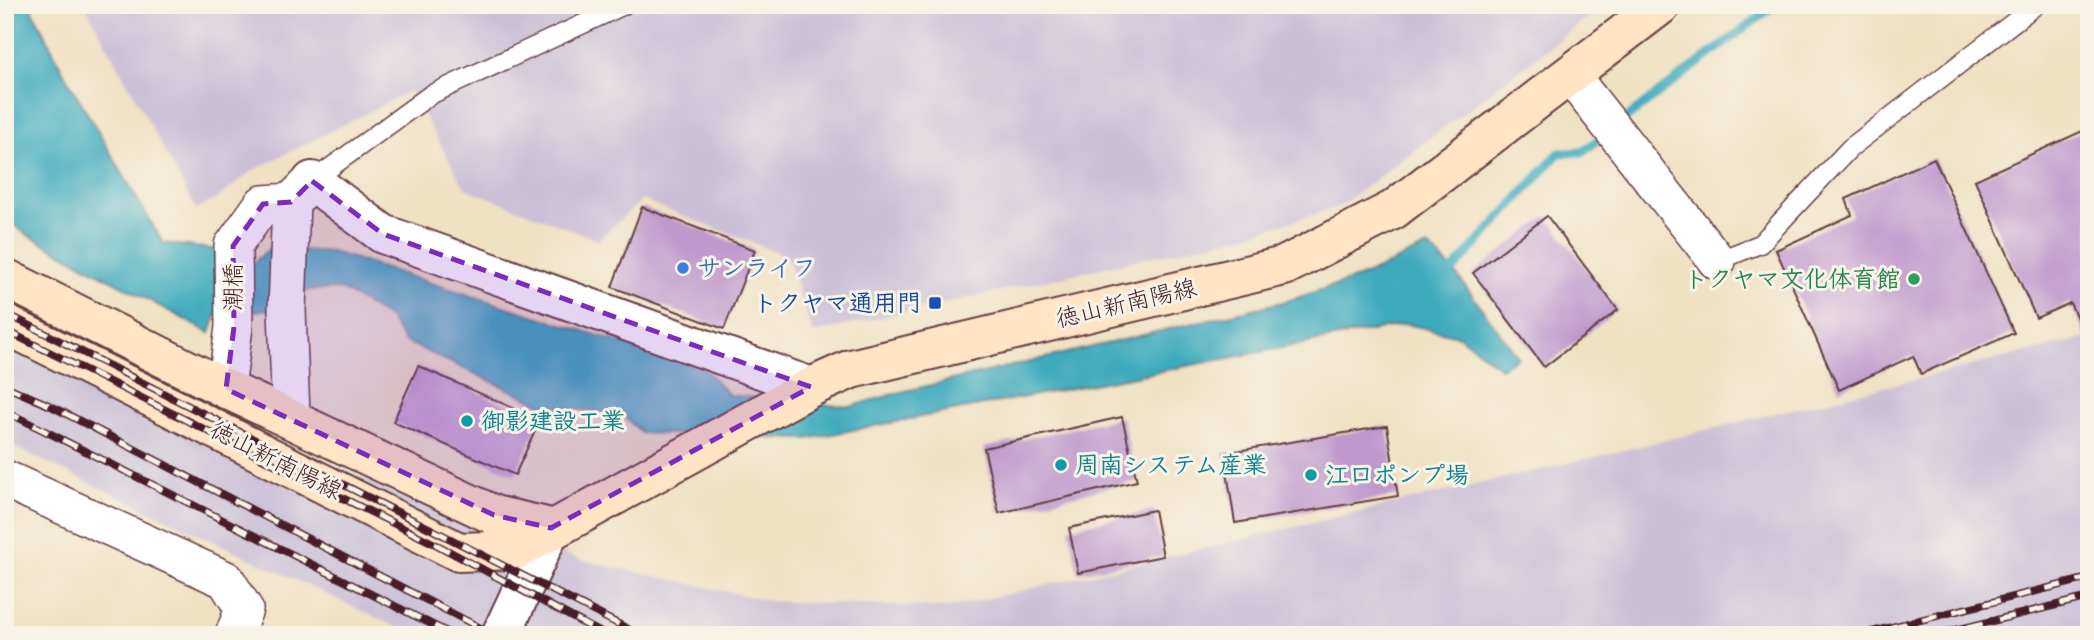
<svg xmlns="http://www.w3.org/2000/svg" width="2094" height="640" viewBox="0 0 2094 640" font-family="Mali,'Klee One',sans-serif">
<style>
.industrial{fill:#cabfd6}
.water{fill:#3eaabd;stroke:#446474;stroke-width:2}
.lines{fill:none;stroke-linecap:round;stroke-linejoin:round}
.stream{stroke:#3eaabd;stroke-width:9}
.building{fill:#bf98cd}
.service-casing{stroke:#633c42;stroke-width:21}
.minor-casing{stroke:#633c42;stroke-width:40}
.tertiary-casing{stroke:#633c42;stroke-width:42}
.secondary-casing{stroke:#633c42;stroke-width:42}
.service{stroke:#fff;stroke-width:18}
.minor{stroke:#fff;stroke-width:37}
.tertiary{stroke:#fff;stroke-width:38}
.secondary{stroke:#ffe4c6;stroke-width:38}
.rail-casing{stroke:#4a1f2b;stroke-width:8}
.rail{stroke:#f7f3e8;stroke-width:5;stroke-dasharray:16;stroke-linecap:butt}
.marked{fill:#7b2cbf;fill-opacity:0.2;stroke:#7b2cbf;stroke-width:5;stroke-dasharray:14 9;stroke-linejoin:round}
.shop-dot{fill:#3f7fe0;stroke:#f7f3e8;stroke-width:2.5}
.leisure-dot{fill:#2e9e5b;stroke:#f7f3e8;stroke-width:2.5}
.transit-dot{fill:#1a4fb4;stroke:#f7f3e8;stroke-width:2.5}
.culture-dot{fill:#0f9aa8;stroke:#f7f3e8;stroke-width:2.5}
.labels{text-anchor:middle;stroke-width:6;stroke-linejoin:round;paint-order:stroke}
.shop-label{font-size:24px;font-weight:bold;fill:#366cbe;stroke:#f7f3e8;text-anchor:start}
.leisure-label{font-size:24px;font-weight:bold;fill:#27864d;stroke:#f7f3e8;text-anchor:end}
.street-label{font-size:24px;fill:#4a1f2b;stroke:#f7f3e8}
.transit-label{font-size:24px;font-weight:bold;fill:#164399;stroke:#f7f3e8;text-anchor:end}
.culture-label{font-size:24px;font-weight:bold;fill:#0d838f;stroke:#f7f3e8;text-anchor:start}
</style>
<rect width="100%" height="100%" fill="#f7f3e8"/>
<filter id="ink" filterUnits="userSpaceOnUse"><feTurbulence type="fractalNoise" baseFrequency=".0143" numOctaves="2"/><feDisplacementMap in="SourceGraphic" scale="14" xChannelSelector="R" yChannelSelector="G"/><feConvolveMatrix kernelMatrix="1 2 1 2 8 2 1 2 1" color-interpolation-filters="sRGB"/></filter>
<filter id="wash" filterUnits="userSpaceOnUse"><feTurbulence type="fractalNoise" baseFrequency=".00686" numOctaves="4" result="noise"/><feDisplacementMap in="SourceGraphic" scale="28" xChannelSelector="R" yChannelSelector="G"/><feGaussianBlur stdDeviation="1.57" result="paint"/><feColorMatrix in="noise" values="0 0 0 0 0 0 0 0 0 0 0 0 0 0 0 0 0 1.4 0 .05"/><feComposite in="paint" operator="in"/></filter>
<g filter="url(#wash)">
<rect width="100%" height="100%" fill="#f0e1c3"/>
<path class="industrial" d="M85,5H1604L1341,206L1243,236L813,333L787,256L642,200L598,240L465,188L410,91L252,171L215,200L196,209Z
M2089,337V625L2048,635H413L5,443V340L581,560L770,601L948,608L1616,452Z"/>
<path class="water" d="M5,5H30L65,75L163,243L211,249L251,265L270,248L332,252L705,369L729,395L850,407L897,393L1287,301L1361,277L1428,246L1453,270L1518,357L1501,368L1459,336L1406,324L806,439L641,433L623,415L543,405L404,341L389,318L341,289L309,290L278,308L216,316L210,333L26,234L5,218Z"/>
<g class="lines">
<path class="stream" d="M1617,125L1775,5
M1442,275L1453,270L1559,153L1583,152L1606,133"/>
</g>
<g id="blocks">
<path class="building" d="M2089,128V182L2084,184L2089,194V344L2070,303L2036,318L1975,180Z
M1934,158L2014,333L1921,374L1913,356L1839,390L1776,250L1852,215L1846,199Z
M642,207L755,250L724,329L612,287Z
M1547,216L1618,310L1544,367L1473,273Z
M418,366L540,420L515,475L393,422Z
M1122,417L1137,481L999,513L984,448Z
M1387,426L1398,496L1235,523L1224,453Z
M1154,510L1163,556L1078,573L1069,528Z"/>
</g>
</g>
<g filter="url(#ink)">
<use href="#blocks" fill-opacity="0" stroke="#633c42" stroke-width="2"/>
<g class="lines">
<defs>
<path id="service" d="M312,181L430,95L624,5
M1717,261L1760,244L1850,148L2036,5"/>
<path id="minor" d="M1570,75L1717,261
M226,389L234,327L233,246L263,204L291,202
M291,417L287,310L291,202L312,181
M5,479L226,580L244,609L234,635"/>
<path id="tertiary" d="M312,181L383,234L811,387
M501,635L551,528"/>
<path id="secondary" d="M5,278L226,389L494,515L551,528
M5,324L459,552L516,550L811,387L851,369L1284,266L1393,210L1661,5"/>
</defs>
<use href="#service" class="service-casing"/>
<use href="#minor" class="minor-casing"/>
<use href="#tertiary" class="tertiary-casing"/>
<use href="#secondary" class="secondary-casing"/>
<use href="#service" class="service"/>
<use href="#minor" class="minor"/>
<use href="#tertiary" class="tertiary"/>
<use href="#secondary" class="secondary"/>
<defs>
<path id="rail" d="M5,313L640,635
M5,330L441,547L605,635
M5,386L51,406L494,635
M5,411L453,635
M1860,635L2089,578
M1936,635L2089,597"/>
</defs>
<use href="#rail" class="rail-casing"/>
<use href="#rail" class="rail"/>
</g>
</g>
<path class="marked" d="M312,181L383,234L811,387L551,528L494,515L226,389L234,327L233,246L263,204L291,202Z"/>
<circle class="shop-dot" cx="683" cy="268" r="7"/>
<circle class="leisure-dot" cx="1914" cy="279" r="7"/>
<rect class="transit-dot" x="928" y="296" width="14" height="14" rx="3.5"/>
<g class="culture-dot">
<circle cx="467" cy="421" r="7"/>
<circle cx="1061" cy="465" r="7"/>
<circle cx="1311" cy="475" r="7"/>
</g>
<g class="labels">
<g class="shop-label">
<text x="697" y="276">サンライフ</text>
</g>
<g class="leisure-label">
<text x="1900" y="287">トクヤマ文化体育館</text>
</g>
<g class="street-label">
<text transform="translate(233 287) rotate(-90)" y="8">潮橋</text>
<text transform="translate(1126 303) rotate(-13)" y="8">徳山新南陽線</text>
<text transform="translate(276 460) rotate(27)" y="8">徳山新南陽線</text>
</g>
<g class="transit-label">
<text x="921" y="311">トクヤマ通用門</text>
</g>
<g class="culture-label">
<text x="481" y="429">御影建設工業</text>
<text x="1075" y="473">周南システム産業</text>
<text x="1325" y="483">江口ポンプ場</text>
</g>
</g>
<rect width="2094" height="640" fill="none" stroke="#f7f3e8" stroke-width="28"/>
</svg>
